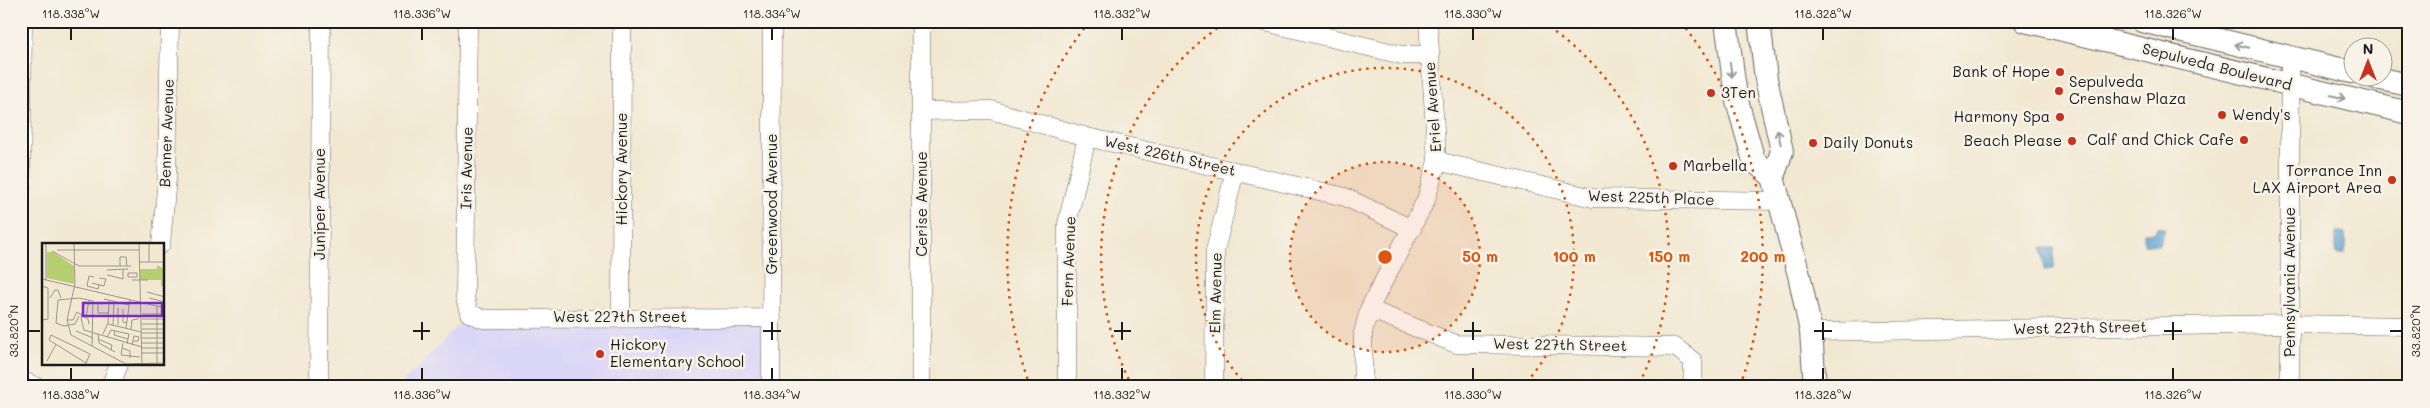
<svg xmlns="http://www.w3.org/2000/svg" width="2430" height="408" viewBox="0 0 2430 408" font-family="Mali,sans-serif">
<style>
.built{fill:#dad6f7}
.water{fill:#5fa3d4;stroke:#3e6078}
.lines{fill:none;stroke-linecap:round;stroke-linejoin:round}
.minor-casing{stroke:#67635c;stroke-width:19}
.major-casing{stroke:#67635c;stroke-width:24}
.minor{stroke:#fff;stroke-width:18}
.major{stroke:#fff;stroke-width:22}
.oneway{stroke:#999}
.ticks{fill:none;stroke:#1c1c1c;stroke-width:2}
.ring{fill:none;stroke:#de560d;stroke-width:2.5;stroke-dasharray:2.5 5}
.poi-dot{fill:#c8321e;stroke:#f7f3e8;stroke-width:2}
.labels{text-anchor:middle;stroke-width:5;stroke-linejoin:round;paint-order:stroke}
.street-label{font-size:15px;fill:#1c1c1c;stroke:#f7f3e8}
.poi-label{font-size:15px;fill:#1c1c1c;stroke:#f7f3e8;text-anchor:start}
.inset-road{fill:none;stroke:#9c9689;stroke-width:1}
.view{fill:#7b2cbf;fill-opacity:0.15;stroke:#7b2cbf;stroke-width:2.5}
.inset-edge{fill:none;stroke:#1c1c1c;stroke-width:2.5}
.centre{fill:#de560d;stroke:#f7f3e8;stroke-width:2.5}
.ring-label{font-size:15px;text-anchor:middle;font-weight:bold;fill:#de560d;stroke:#f7f3e8;stroke-width:5;stroke-linejoin:round;paint-order:stroke}
.neatline{fill:none;stroke:#1c1c1c;stroke-width:2}
.ticks-label{font-size:12px;text-anchor:middle;fill:#1c1c1c}
</style>
<rect width="100%" height="100%" fill="#f7f3e8"/>
<filter id="ink" filterUnits="userSpaceOnUse"><feTurbulence type="fractalNoise" baseFrequency=".02" numOctaves="2"/><feDisplacementMap in="SourceGraphic" scale="10" xChannelSelector="R" yChannelSelector="G"/><feConvolveMatrix kernelMatrix="1 2 1 2 8 2 1 2 1" color-interpolation-filters="sRGB"/></filter>
<filter id="wash" filterUnits="userSpaceOnUse"><feTurbulence type="fractalNoise" baseFrequency=".0096" numOctaves="4" result="noise"/><feDisplacementMap in="SourceGraphic" scale="20" xChannelSelector="R" yChannelSelector="G"/><feGaussianBlur stdDeviation="1.12" result="paint"/><feColorMatrix in="noise" values="0 0 0 0 0 0 0 0 0 0 0 0 0 0 0 0 0 1.4 0 .05"/><feComposite in="paint" operator="in"/></filter>
<g filter="url(#wash)">
<rect width="100%" height="100%" fill="#f2e8d2"/>
<path class="built" d="M469,314L770,320L769,387H399Z"/>
<path class="water" d="M2158,227L2165,230L2159,245L2144,244V233H2154Z
M2336,233H2345V254H2336Z
M2042,248H2054V269L2044,270Z"/>
</g>
<g filter="url(#ink)">
<g class="lines">
<defs>
<path id="minor" d="M468,21L465,298L469,313L483,319L772,318
M921,21V387
M1261,21L1402,55H1429
M922,111L991,110L1087,137L1345,197L1412,229
M1437,161L1593,198L1779,201
M21,190L23,21
M161,244L167,178L170,21
M1369,309L1456,344L1675,347L1693,361V387
M621,317L622,21
M1811,332L2290,324L2409,326
M21,380L37,387
M110,387L119,364
M319,387L321,21
M771,387L772,21
M1067,387V224L1087,137
M1214,387L1215,251L1235,171
M1363,387V333L1369,309L1426,200L1437,161L1428,21
M2290,387V57"/>
<path id="major" d="M1726,21L1736,97L1754,161L1773,177
M1759,21L1766,79L1782,151L1773,177L1800,279L1811,332L1815,387
M2025,21L2409,113
M2142,21L2352,72
M2376,78L2409,85"/>
</defs>
<use href="#minor" class="minor-casing"/>
<use href="#major" class="major-casing"/>
<use href="#minor" class="minor"/>
<use href="#major" class="major"/>
</g>
<defs><path id="oneway-shaft" d="M-6 0H5M1.5-3L5.5 0L1.5 3" fill="none" stroke-width="1.6" stroke-linecap="round" stroke-linejoin="round" transform="scale(1.25)"/></defs>
<g class="oneway">
<use href="#oneway-shaft" transform="translate(2242 46) rotate(-166)"/>
<use href="#oneway-shaft" transform="translate(1731 70) rotate(81)"/>
<use href="#oneway-shaft" transform="translate(2338 97) rotate(13)"/>
<use href="#oneway-shaft" transform="translate(1779 137) rotate(-103)"/>
</g>
</g>
<path class="ticks" d="M71,28V40M422,28V40M772,28V40M1122,28V40M1473,28V40M1823,28V40M2173,28V40M422,322V340M772,322V340M1122,322V340M1473,322V340M1823,322V340M2173,322V340M28,331H40M413,331H430M763,331H781M1114,331H1131M1464,331H1481M1814,331H1832M2164,331H2182M2390,331H2402M71,368V380M422,368V380M772,368V380M1122,368V380M1473,368V380M1823,368V380M2173,368V380"/>
<circle cx="1385" cy="257" r="95" fill="#de560d" fill-opacity=".12"/>
<g class="ring">
<circle cx="1385" cy="257" r="95"/>
<path d="M1247 386A189 189 0 1 1 1523 386"/>
<path d="M1132 386A284 284 0 0 1 1226 22M1544 22A284 284 0 0 1 1638 386"/>
<path d="M1030 386A378 378 0 0 1 1089 22M1681 22A378 378 0 0 1 1740 386"/>
</g>
<g class="poi-dot">
<circle cx="2060" cy="72" r="5"/>
<circle cx="2059" cy="91" r="5"/>
<circle cx="1711" cy="93" r="5"/>
<circle cx="2222" cy="115" r="5"/>
<circle cx="2060" cy="117" r="5"/>
<circle cx="2244" cy="140" r="5"/>
<circle cx="2072" cy="141" r="5"/>
<circle cx="1813" cy="143" r="5"/>
<circle cx="1673" cy="166" r="5"/>
<circle cx="2392" cy="180" r="5"/>
<circle cx="600" cy="354" r="5"/>
</g>
<g class="labels">
<g class="street-label">
<text transform="translate(2217 67) rotate(14)" y="5">Sepulveda Boulevard</text>
<text transform="translate(1433 107) rotate(-94)" y="5">Eriel Avenue</text>
<text transform="translate(167 133) rotate(-88)" y="5">Benner Avenue</text>
<text transform="translate(1170 156) rotate(13)" y="5">West 226th Street</text>
<text transform="translate(467 168) rotate(-89)" y="5">Iris Avenue</text>
<text transform="translate(622 169) rotate(-90)" y="5">Hickory Avenue</text>
<text transform="translate(1651 198) rotate(2)" y="5">West 225th Place</text>
<text transform="translate(320 204) rotate(-90)" y="5">Juniper Avenue</text>
<text transform="translate(772 204) rotate(-90)" y="5">Greenwood Avenue</text>
<text transform="translate(922 204) rotate(-90)" y="5">Cerise Avenue</text>
<text transform="translate(1069 261) rotate(-88)" y="5">Fern Avenue</text>
<text transform="translate(2290 282) rotate(-90)" y="5">Pennsylvania Avenue</text>
<text transform="translate(1216 293) rotate(-89)" y="5">Elm Avenue</text>
<text x="620" y="322">West 227th Street</text>
<text transform="translate(2080 328) rotate(-1)" y="5">West 227th Street</text>
<text transform="translate(1560 345) rotate(1)" y="5">West 227th Street</text>
</g>
<g class="poi-label">
<text x="2050" y="77" text-anchor="end">Bank of Hope</text>
<text x="2069" y="87">Sepulveda<tspan x="2069" dy="17">Crenshaw Plaza</tspan></text>
<text x="1721" y="98">3Ten</text>
<text x="2232" y="120">Wendy's</text>
<text x="2050" y="122" text-anchor="end">Harmony Spa</text>
<text x="2234" y="145" text-anchor="end">Calf and Chick Cafe</text>
<text x="2062" y="146" text-anchor="end">Beach Please</text>
<text x="1823" y="148">Daily Donuts</text>
<text x="1683" y="171">Marbella</text>
<text x="2382" y="176" text-anchor="end">Torrance Inn<tspan x="2382" dy="17">LAX Airport Area</tspan></text>
<text x="610" y="350">Hickory<tspan x="610" dy="17">Elementary School</tspan></text>
</g>
</g>
<g transform="translate(42 243)">
<rect width="122" height="122" fill="#f2e8d2"/>
<path d="M5,9H11L32,23V41L5,35ZM115,22L122,26V43H119V37H98V26H115Z" fill="#b6ce72"/>
<path class="inset-road" d="M32,0L33,41L25,77L29,92L84,121L123,120M97,0L100,122M107,0V19M15,7H97M10,8L37,23H89M97,19H123M78,23V14H84L85,23M65,27L86,26M86,30H95V34H86ZM65,32L81,36V26M52,34L47,33L45,43L56,46L57,42M0,36L123,65M4,37V0M90,37H106M50,40L62,43L64,36L57,35M0,43L6,45V76L0,77M105,49L123,54M8,55L13,47H16L19,55M107,55L123,59M62,56L87,62M61,61L56,60V70H66M81,66V79L85,80M100,71H123M37,73L33,81L22,83L14,80L16,57L37,55L51,58L50,103M44,74L47,57M100,76H123M25,77H31L35,69L46,76L47,81M66,81L99,89M100,81H123M71,82L72,58M76,82V65M84,85L88,56M89,86L90,77L96,76V72M100,86H123M42,87L100,104M42,87L39,75L43,58M34,88L51,95M73,88L72,92L86,96M100,90H123M56,91L57,100L73,109M61,91L66,80L67,57M65,94L69,87L87,91L85,101M100,95H123M56,96L70,102L69,107M81,100L79,112L98,114M100,100H123M90,102L91,97L92,93L97,94L96,98H91M80,105L88,108V115M100,105H123M100,110H123M5,118L14,101M115,121V63M42,122L44,120L48,111L9,92L7,97L44,120"/>
<path class="view" d="M41,60H120V73H41Z"/>
<rect width="122" height="122" class="inset-edge"/>
</g>
<circle cx="1385" cy="257" r="8" class="centre"/>
<g class="ring-label">
<text x="1480" y="262">50 m</text>
<text x="1574" y="262">100 m</text>
<text x="1669" y="262">150 m</text>
<text x="1763" y="262">200 m</text>
</g>
<rect width="2430" height="408" fill="none" stroke="#f7f3e8" stroke-width="55"/>
<g transform="translate(2368 62)"><circle r="24" fill="#f7f3e8" stroke="#9f9d96"/>
<path d="M0-4L9 19L0 12L-9 19Z" fill="#c8321e"/>
<text y="-8" font-size="14" font-weight="bold" text-anchor="middle" fill="#1c1c1c">N</text>
</g>
<rect x="28" y="28" width="2374" height="352" class="neatline"/>
<g class="ticks-label">
<text x="71" y="18">118.338°W</text>
<text x="422" y="18">118.336°W</text>
<text x="772" y="18">118.334°W</text>
<text x="1122" y="18">118.332°W</text>
<text x="1473" y="18">118.330°W</text>
<text x="1823" y="18">118.328°W</text>
<text x="2173" y="18">118.326°W</text>
<text transform="translate(14 331) rotate(-90)" y="4">33.820°N</text>
<text transform="translate(2416 331) rotate(-90)" y="4">33.820°N</text>
<text x="71" y="399">118.338°W</text>
<text x="422" y="399">118.336°W</text>
<text x="772" y="399">118.334°W</text>
<text x="1122" y="399">118.332°W</text>
<text x="1473" y="399">118.330°W</text>
<text x="1823" y="399">118.328°W</text>
<text x="2173" y="399">118.326°W</text>
</g>
</svg>
